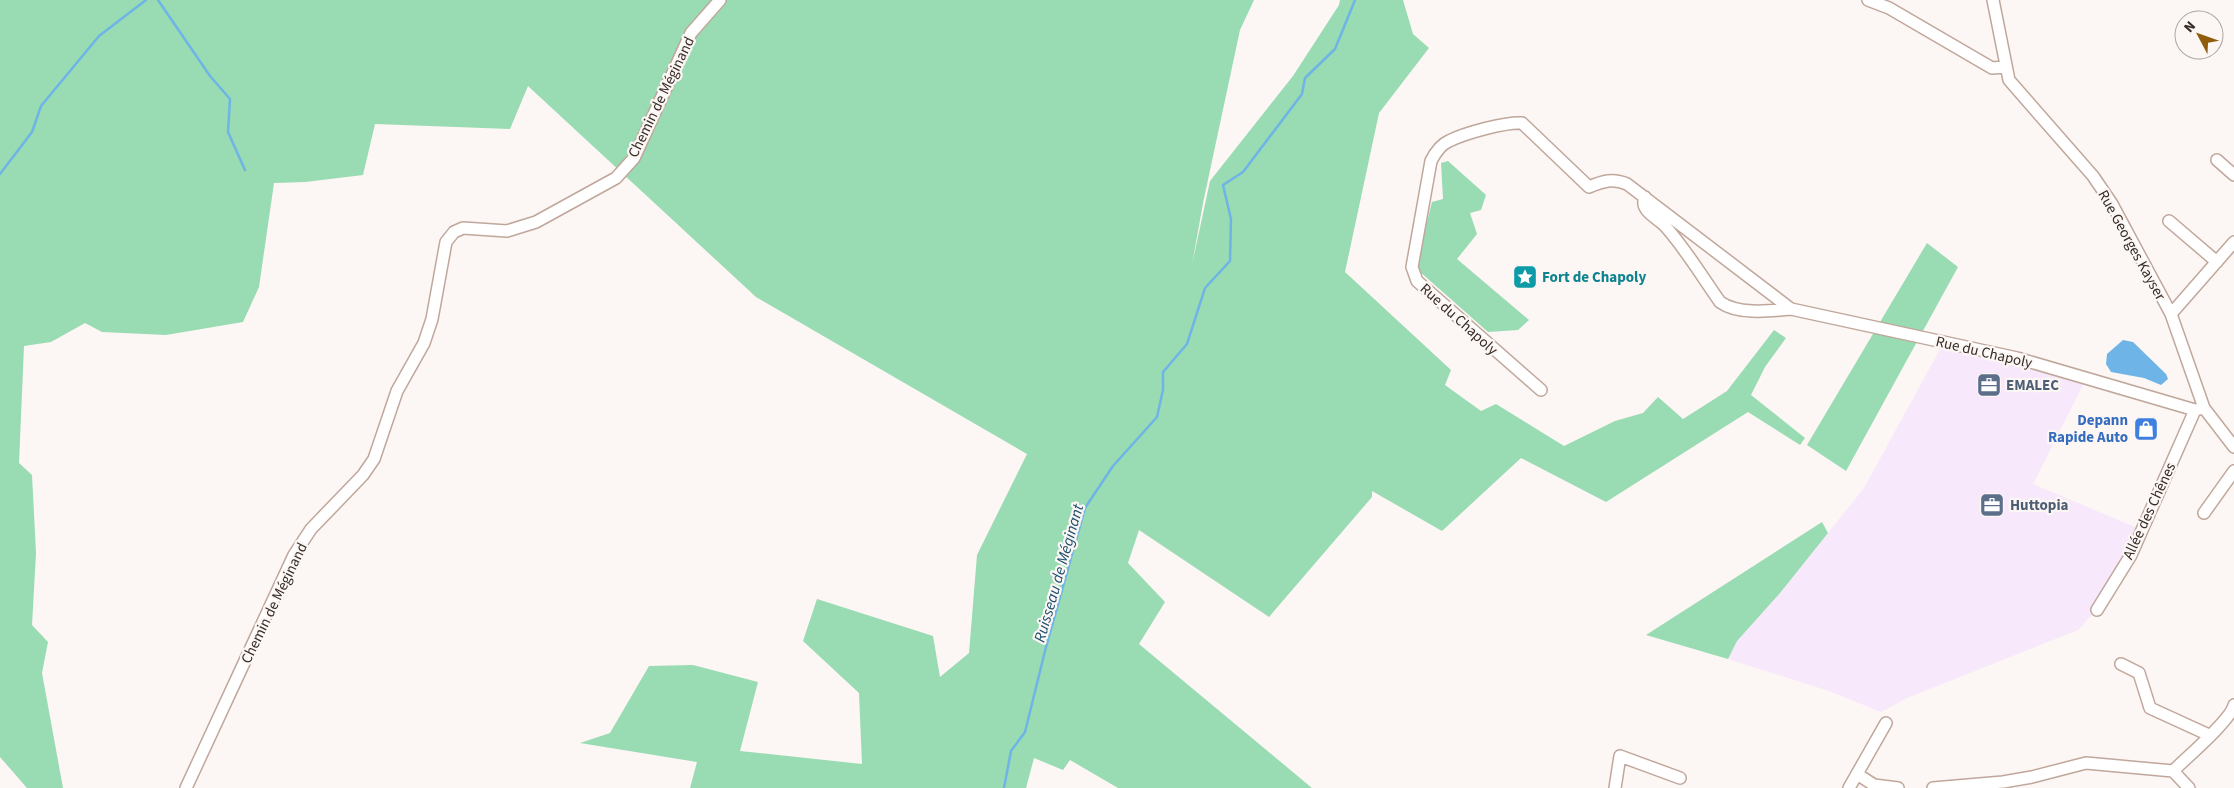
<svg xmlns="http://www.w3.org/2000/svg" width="2234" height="788" viewBox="0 0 2234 788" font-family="'Source Sans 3',sans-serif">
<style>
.industrial{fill:#f7e8fb}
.green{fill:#99dbb2}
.water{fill:#6fb4e6}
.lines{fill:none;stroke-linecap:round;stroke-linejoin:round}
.stream{stroke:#6fb4e6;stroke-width:2.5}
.minor-casing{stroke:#c0a79b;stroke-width:14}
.minor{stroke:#fff;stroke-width:11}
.labels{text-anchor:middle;stroke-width:4.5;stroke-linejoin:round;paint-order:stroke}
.street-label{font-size:15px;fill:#352b26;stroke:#fcf6f4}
.culture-label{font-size:15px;font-weight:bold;fill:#0d838f;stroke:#fcf6f4;text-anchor:start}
.service-label{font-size:15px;font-weight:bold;fill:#4e5e75;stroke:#fcf6f4;text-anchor:start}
.shop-label{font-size:15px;font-weight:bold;fill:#366cbe;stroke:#fcf6f4;text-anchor:end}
.water-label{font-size:16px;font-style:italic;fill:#1a4e6f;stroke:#fcf6f4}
</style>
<rect width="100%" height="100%" fill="#fcf6f4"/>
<path class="industrial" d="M1944,342L2086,379L2033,484L2142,530L2097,609L2078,630L1907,698L1881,712L1829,691L1728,659L1737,641L1780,593L1864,488Z"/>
<path class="green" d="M0,0H1254L1240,30L1203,203L1192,265L1210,181L1293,76L1339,5L1340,0H1403L1413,34L1429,48L1379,113L1345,272L1451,370L1445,385L1481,411L1496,404L1564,446L1615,421L1643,413L1658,397L1683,419L1727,391L1774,330L1786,338L1765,367L1751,395L1805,438L1800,445L1748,412L1606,502L1521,458L1442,531L1372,491V497L1269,617L1139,530L1128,563L1165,602L1139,644L1312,788H1118L1070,760L1063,770L1034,758L1026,788H690L697,762L580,743L610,733L649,666L693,665L758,682L740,751L862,764L859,693L803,641L817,599L933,636L940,677L969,653L977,555L1027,454L756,297L528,86L510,129L375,124L363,175L305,182L274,183L259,287L243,322L166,335L102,332L85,323L51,342L24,346L19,463L32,475L36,553L32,625L48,642L42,673L63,788H27L0,757Z
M1448,161L1486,195L1481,210L1470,213L1477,234L1457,259L1529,320L1518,330L1488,332L1419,271L1417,262L1432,202L1443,199L1441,163Z
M1927,243L1958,267L1846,471L1807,445Z
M1822,522L1828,533L1780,593L1737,641L1728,659L1646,635Z"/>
<path class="water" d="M2123,340L2133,342L2166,374L2168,379L2161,385L2144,378L2111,372L2106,364L2107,354Z"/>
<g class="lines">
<path class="stream" d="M158,0L210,76L230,99L228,132L245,170
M0,174L32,132L41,106L99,36L146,0
M1004,788L1011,751L1025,732L1046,647L1085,508L1113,466L1157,417L1163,390V372L1187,344L1205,288L1230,261L1231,219L1223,185L1243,172L1302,94L1305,78L1335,49L1355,0"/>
<defs>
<path id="minor" d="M1868,0L1889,8L1992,68L2005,67
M1993,0L2009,80L2093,176L2112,204L2171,314L2204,408L2234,447
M2217,160L2234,175
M1645,197C1639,211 1658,218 1665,226C1685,248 1703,278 1720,302C1738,315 1770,311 1791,309L2017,358L2195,410L2204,408
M2169,221L2217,262
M2171,314L2234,242
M1541,390L1417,281L1412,267L1431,161C1435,153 1440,145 1449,141C1465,133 1505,122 1522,123L1589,187C1603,181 1613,178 1627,184L1791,309
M2204,513L2234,471
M2097,610L2131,555L2195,410
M2121,664L2139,673L2150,708L2209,735
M2173,771C2186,758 2231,720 2234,705
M2173,771L2189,788
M1857,774L1874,785L1898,788
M186,788L294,555L311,529L363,475L374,459L397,391L424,343L432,319L446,242L454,232L463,228L507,231L536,222L616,178L634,158L691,33L720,0
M1615,788L1620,756L1680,778
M1849,788L1886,723
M1933,788L2003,782L2032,777L2086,763L2173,771"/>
</defs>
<use href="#minor" class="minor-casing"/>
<use href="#minor" class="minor"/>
</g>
<defs>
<symbol id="sight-square" viewBox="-11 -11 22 22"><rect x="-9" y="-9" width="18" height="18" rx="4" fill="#0f9aa8" stroke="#fcf6f4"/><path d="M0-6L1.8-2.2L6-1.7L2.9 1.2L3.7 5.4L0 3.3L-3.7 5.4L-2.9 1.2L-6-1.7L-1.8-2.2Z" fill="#fff"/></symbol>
<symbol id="office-square" viewBox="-11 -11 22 22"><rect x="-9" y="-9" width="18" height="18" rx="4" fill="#5c6f8a" stroke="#fcf6f4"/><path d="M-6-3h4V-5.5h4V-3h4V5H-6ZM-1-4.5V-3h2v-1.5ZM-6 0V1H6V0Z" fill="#fff"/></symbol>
<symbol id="shop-square" viewBox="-11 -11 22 22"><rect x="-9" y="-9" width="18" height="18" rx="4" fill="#3f7fe0" stroke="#fcf6f4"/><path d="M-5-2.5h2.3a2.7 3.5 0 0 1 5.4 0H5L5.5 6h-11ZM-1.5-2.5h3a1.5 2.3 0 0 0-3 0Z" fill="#fff"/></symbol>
</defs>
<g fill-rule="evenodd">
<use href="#sight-square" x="1511" y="263" width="28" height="28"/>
<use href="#office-square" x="1975" y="371" width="28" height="28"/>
<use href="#shop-square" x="2132" y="415" width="28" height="28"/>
<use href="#office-square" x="1978" y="491" width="28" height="28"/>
</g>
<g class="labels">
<g class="street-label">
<text transform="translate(661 97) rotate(-64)" y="5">Chemin de Méginand</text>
<text transform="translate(2132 245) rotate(61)" y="5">Rue Georges Kayser</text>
<text transform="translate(1459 319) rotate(42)" y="5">Rue du Chapoly</text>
<text transform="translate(1984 352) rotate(13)" y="5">Rue du Chapoly</text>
<text transform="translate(2149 511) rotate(-65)" y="5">Allée des Chênes</text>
<text transform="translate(274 603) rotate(-64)" y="5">Chemin de Méginand</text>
</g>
<g class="culture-label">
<text x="1542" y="282">Fort de Chapoly</text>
</g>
<g class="service-label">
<text x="2006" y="390">EMALEC</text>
<text x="2010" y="510">Huttopia</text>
</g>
<g class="shop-label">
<text x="2128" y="425">Depann<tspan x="2128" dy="17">Rapide Auto</tspan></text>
</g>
<g class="water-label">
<text transform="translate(1058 573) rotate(-74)" y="6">Ruisseau de Méginant</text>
</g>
</g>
<g transform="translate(2199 35) rotate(311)"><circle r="24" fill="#fcf6f4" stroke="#aca5a2"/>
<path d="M0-4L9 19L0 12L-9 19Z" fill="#8f5d0b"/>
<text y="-8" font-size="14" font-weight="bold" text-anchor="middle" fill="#352b26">N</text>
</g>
</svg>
